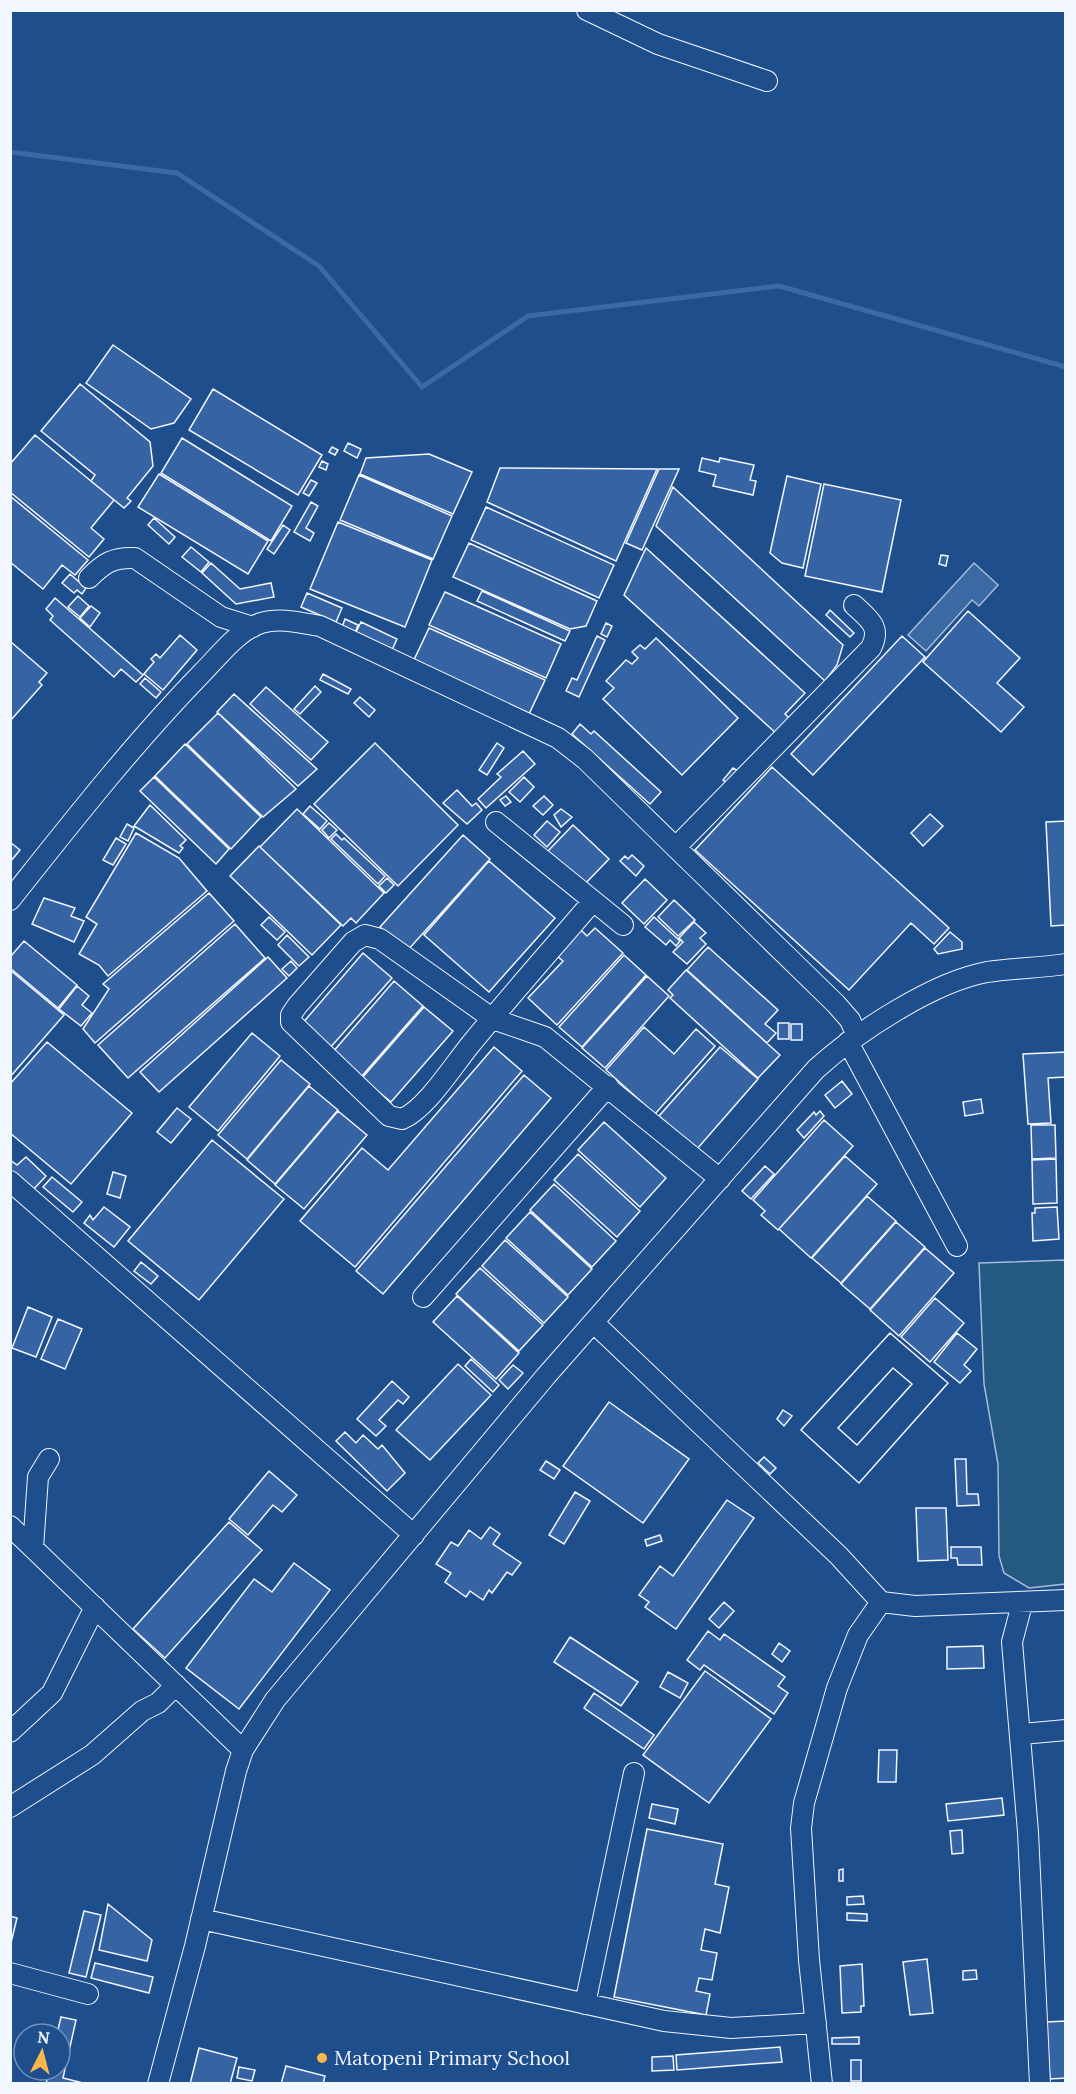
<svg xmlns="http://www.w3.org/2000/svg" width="1076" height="2094" viewBox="0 0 1076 2094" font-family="Lora,serif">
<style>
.green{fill:#245a82;stroke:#a8bbd7;stroke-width:1.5}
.water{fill:#3b69a3;stroke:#a8bbd7;stroke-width:1.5}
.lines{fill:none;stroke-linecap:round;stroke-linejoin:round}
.stream{stroke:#3b69a3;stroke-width:5}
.building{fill:#3563a3;stroke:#f2f6ff;stroke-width:1.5;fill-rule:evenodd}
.minor-casing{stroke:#f2f6ff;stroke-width:22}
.minor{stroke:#1f4e8c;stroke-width:20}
.poi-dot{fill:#ffb74d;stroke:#1f4e8c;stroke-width:2}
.labels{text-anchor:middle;stroke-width:4.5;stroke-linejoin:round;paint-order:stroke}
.poi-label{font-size:20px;fill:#f2f6ff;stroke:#1f4e8c;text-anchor:start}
</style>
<rect width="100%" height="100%" fill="#1f4e8c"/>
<path class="green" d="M1065,1260V1584L1029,1588L1004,1573L999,1556L998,1464L984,1384L979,1263Z"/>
<path class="water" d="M974,563L998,585L979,606L972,600L926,651L908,635Z"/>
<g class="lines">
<path class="stream" d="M10,152L177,173L319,266L422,387L528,316L779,286L1066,367"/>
</g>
<path class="building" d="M113,345L191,399L174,423L151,429L86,383Z
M80,384L150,442L153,466L127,498L131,501L124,508L91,481L95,475L41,431Z
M213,389L322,455L298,495L189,430Z
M35,435L114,500L91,528L104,539L89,557L10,492V464Z
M182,438L292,506L271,541L161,473Z
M348,443L361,449L357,458L344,451Z
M332,447L338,450L335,455L329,452Z
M429,454L472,472L453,514L360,474L366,458Z
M702,458L719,462L720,458L754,465L750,480L756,481L753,495L713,486L716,475L699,471Z
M322,461L328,464L326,470L319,467Z
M500,468L657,469L616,561L487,502Z
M659,469H679L642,550L626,543Z
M159,474L268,541L248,574L138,507Z
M359,475L452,516L433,559L340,520Z
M787,476L821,484L803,568L782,563L770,553Z
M311,480L317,483L309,496L303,493Z
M824,484L901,500L882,592L805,576Z
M673,487L843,645L837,665L825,681L656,526Z
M10,496L88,560L75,575L62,565L43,589L10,562Z
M311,502L318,506L306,528L314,533L310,541L294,532Z
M486,507L614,565L599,598L471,540Z
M154,518L175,537L169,544L148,525Z
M338,522L432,560L405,627L310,589Z
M283,525L290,530L274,554L267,549Z
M469,543L597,601L586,626L570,629L453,577Z
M191,547L209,562L201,572L182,557Z
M646,548L805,693L785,714L792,721L778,735L624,595Z
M941,555L948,556L946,566L939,564Z
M211,563L240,589L271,583L274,597L236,604L202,573Z
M70,574L86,588L82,594L77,590L74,593L62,583Z
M482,591L570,631L565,641L477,601Z
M445,592L561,644L546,678L429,625Z
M307,593L342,608L336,622L301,607Z
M78,596L89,606L80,617L68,607Z
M55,598L143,675L136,682L121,669L114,677L50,620L53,616L46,609Z
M91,606L100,613L90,627L80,618Z
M830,610L854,633L850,637L826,615Z
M968,611L1020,658L997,683L1024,707L1001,732L923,662Z
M345,619L358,625L355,633L342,627Z
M361,622L397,639L392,650L355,634Z
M606,623L612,626L607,637L601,634Z
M429,628L545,680L529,714L413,662Z
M180,635L197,650L163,690L144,674L154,662L151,659L156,654L160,658Z
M597,636L605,640L579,697L566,691L572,678L577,680Z
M902,636L925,657L813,775L791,754Z
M656,638L738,718L682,775L603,699L614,688L606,681L626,660L632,664L638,658L632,652L640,645L645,649Z
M11,642L47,673L39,682L42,685L10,721Z
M323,674L351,689L348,694L320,680Z
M145,678L161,692L156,698L140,684Z
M315,686L321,692L300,714L294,709Z
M266,687L328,742L311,760L250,704Z
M234,694L317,769L298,786L217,712Z
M360,697L375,710L369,717L354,703Z
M218,713L296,789L263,817L187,744Z
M580,724L591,734L594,731L661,792L650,804L572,734Z
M375,743L458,825L398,886L314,804Z
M497,743L504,748L487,775L479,770Z
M185,744L261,817L231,849L155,776Z
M523,751L535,764L486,808L478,799L501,777L497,774Z
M772,767L949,928L934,944L911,923L849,990L695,850Z
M733,768L738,771L727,783L723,780Z
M154,777L229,849L216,864L140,791Z
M524,777L534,787L520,802L509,792Z
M457,790L472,806L476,803L482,810L467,824L443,803Z
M506,796L511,802L505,806L500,800Z
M544,796L553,805L543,815L533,806Z
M150,805L186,840L180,846L183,848L179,853L134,826Z
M310,806L327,821L320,829L303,814Z
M297,809L384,893L356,923L351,918L343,926L260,847Z
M561,809L572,817L561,827L554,815Z
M930,814L943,826L923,846L911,833Z
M547,821L560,832L547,847L534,835Z
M1066,821V925L1051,926L1046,822Z
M329,823L337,830L329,838L322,830Z
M127,824L134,828L128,841L120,837Z
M573,825L609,859L582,887L546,853Z
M136,833L179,858L207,891L108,976L99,965L79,954L97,924L86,917Z
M336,834L342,840L344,838L385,876L378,884L331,839Z
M463,835L490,859L407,951L380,927Z
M116,838L126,844L113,865L103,860Z
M10,842L20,850L10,862Z
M259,846L341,925L312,955L230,876Z
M632,855L644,866L636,876L620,861L625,856L628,859Z
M489,861L555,918L489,992L424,935Z
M387,878L394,885L386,893L379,886Z
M645,879L667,900L644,924L622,903Z
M209,893L234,921L95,1043L83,1029L109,989L103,984Z
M44,898L75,908L71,916L84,921L74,942L32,924Z
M674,900L695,920L678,936L658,917Z
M269,917L285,932L277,940L261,925Z
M654,917L680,941L676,946L670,940L666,945L645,927Z
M694,922L706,933L700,938L706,944L687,964L673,952L683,942L679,938Z
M235,924L265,958L128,1078L98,1045Z
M595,928L623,953L557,1025L528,998L563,961L557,956L581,930L587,936Z
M950,932L962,942V949L938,954L934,949Z
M287,935L309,957L299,966L278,945Z
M24,941L77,985L58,1008L10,968V957Z
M708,947L778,1010L765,1024L776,1033L767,1043L687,970Z
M363,953L392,978L329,1049L301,1025Z
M624,955L646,975L582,1047L559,1027Z
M268,957L287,978L159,1092L140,1072Z
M291,961L297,968L289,976L282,969Z
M10,970L64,1015L10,1077Z
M686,970L780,1055L758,1078L670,998L673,995L668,990Z
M647,976L669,996L605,1068L582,1048Z
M394,981L423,1006L361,1077L332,1053Z
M77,986L89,996L82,1005L92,1013L81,1026L59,1009Z
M424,1007L453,1031L391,1102L362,1078Z
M778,1023H789V1039H778Z
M791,1024H802V1040H791Z
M644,1027L674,1054L696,1029L715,1046L655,1114L606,1070Z
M252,1033L280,1056L218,1131L189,1107Z
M47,1042L132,1113L71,1184L10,1133V1084Z
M494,1047L522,1071L355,1267L300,1221L362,1148L388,1170Z
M720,1047L758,1079L697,1149L659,1116Z
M1066,1052V1077L1048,1078L1051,1123L1028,1124L1023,1054Z
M281,1060L310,1084L247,1159L218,1135Z
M524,1075L551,1098L383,1294L356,1271Z
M842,1081L852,1094L835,1108L825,1095Z
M309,1086L338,1110L275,1184L247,1160Z
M981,1099L983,1113L965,1116L963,1102Z
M177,1108L191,1119L171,1143L157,1132Z
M338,1111L367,1135L304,1209L275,1185Z
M820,1111L824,1116L804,1138L797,1130L814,1112L816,1115Z
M824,1120L853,1146L778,1230L761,1215L765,1211L753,1200Z
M604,1122L666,1178L640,1207L578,1150Z
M1031,1125H1055L1056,1158L1032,1159Z
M212,1140L284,1199L199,1300L128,1241Z
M578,1154L640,1211L617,1237L554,1180Z
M845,1156L877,1184L811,1258L779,1229Z
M26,1157L46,1176L31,1192L10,1172V1160L17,1165Z
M1056,1159L1057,1203L1033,1204L1032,1160Z
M765,1166L774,1174L751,1199L742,1191Z
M113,1172L126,1176L120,1198L107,1194Z
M52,1177L82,1202L73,1212L43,1187Z
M554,1184L616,1241L592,1267L530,1210Z
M867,1196L896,1221L841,1283L812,1258Z
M104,1207L130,1227L114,1247L84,1223L90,1215L93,1220Z
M1057,1207L1059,1239L1033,1241L1032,1213H1035V1208Z
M530,1212L592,1269L568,1295L506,1238Z
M896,1222L925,1247L870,1309L841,1284Z
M505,1240L568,1297L544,1323L482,1266Z
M925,1248L954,1273L899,1336L870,1310Z
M141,1262L158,1276L151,1284L134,1271Z
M480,1268L543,1325L519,1351L456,1294Z
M457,1296L519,1353L496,1379L433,1322Z
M935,1298L964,1323L930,1362L901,1337Z
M28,1307L52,1317L36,1357L12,1348Z
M58,1319L82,1329L65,1369L41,1359Z
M890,1333L948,1383L859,1483L801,1430ZM893,1368L912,1384L857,1445L838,1428Z
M890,1333L948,1383L859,1483L801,1430Z
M957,1333L977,1349L964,1365L971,1371L960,1383L934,1362Z
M471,1359L499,1385L493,1392L465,1366Z
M458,1364L491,1395L430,1460L396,1430Z
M513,1365L523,1373L508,1389L499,1380Z
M893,1368L912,1384L857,1445L838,1428Z
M392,1381L409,1397L403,1404L398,1400L379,1420L386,1426L376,1436L357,1419Z
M609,1402L689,1459L643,1523L563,1466Z
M783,1410L792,1416L784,1426L777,1419Z
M345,1432L356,1443L363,1435L378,1449L382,1445L405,1473L387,1491L336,1441Z
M764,1457L776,1468L770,1474L758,1463Z
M955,1459H966L967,1494H978L979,1505L957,1506Z
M546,1461L560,1470L554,1479L540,1470Z
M269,1471L297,1495L282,1512L273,1505L248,1535L229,1519Z
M575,1492L590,1501L564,1544L549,1535Z
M727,1500L754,1518L676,1629L645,1607L649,1602L639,1595L660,1566L673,1576Z
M916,1508H946L948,1560L918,1561Z
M229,1522L262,1550L165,1658L133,1629Z
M490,1527L500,1534L493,1544L521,1563L512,1575L507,1572L492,1593L489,1590L483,1600L470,1591L466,1597L445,1582L451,1573L436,1564L451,1542L458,1546L469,1530L481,1539Z
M660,1535L662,1541L647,1546L645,1540Z
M951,1547H981L982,1565H958L957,1558H951Z
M294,1563L330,1590L239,1709L186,1668L254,1579L272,1592Z
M724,1602L734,1611L719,1628L709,1619Z
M708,1631L720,1640L724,1634L785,1677L778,1686L788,1693L774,1714L704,1665L700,1670L687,1660Z
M570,1637L638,1682L621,1706L554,1662Z
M779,1643L790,1651L782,1662L772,1654Z
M983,1646L984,1668L947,1669V1647Z
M705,1671L771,1719L709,1803L643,1755Z
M668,1672L688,1683L680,1698L660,1687Z
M594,1693L654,1735L644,1749L584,1708Z
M879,1750H897L896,1782H878Z
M1002,1798L1004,1815L948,1821L946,1804Z
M652,1804L678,1809L675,1824L649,1818Z
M647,1829L723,1844L715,1884L729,1887L720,1933L705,1929L701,1950L717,1953L712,1980L699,1978L696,1991L710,1994L706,2015L614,1997Z
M962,1830L963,1853L952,1854L950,1831Z
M843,1869V1881H839V1870Z
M863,1896L864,1904L847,1905V1897Z
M108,1904L152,1940L147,1961L99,1950Z
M84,1911L101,1915L86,1977L69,1973Z
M847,1913L867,1914V1921L847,1920Z
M10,1916L17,1918L10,1947Z
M927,1959L933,2013L910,2015L903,1962Z
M95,1963L153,1977L149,1993L91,1978Z
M862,1964L864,2006H861V2012L842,2013L840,1966Z
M976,1970L977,1979L963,1980V1971Z
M61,2017L76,2020L63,2078L87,2084H46L49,2070H60V2034H57Z
M1066,2021V2078L1050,2079L1046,2022Z
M859,2037V2044H832V2038Z
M780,2047L782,2062L677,2070L676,2055Z
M199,2048L237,2058L230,2084H190Z
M673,2056L674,2070L652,2071V2057Z
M851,2060H861V2081H851Z
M286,2066L325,2076L323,2084H281Z
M239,2067L255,2070L252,2081L237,2078Z"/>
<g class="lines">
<defs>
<path id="minor" d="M587,10L658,44L767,81
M89,578C104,563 113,557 135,558L221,617L253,627
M496,822L623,925
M676,847L871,648C882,627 869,619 854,605
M10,900C72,822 133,744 202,673C220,655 237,631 261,623C280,617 302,623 320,626L558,738L585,759L836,1004L850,1020L857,1036
M593,901C552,949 510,996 470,1045C453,1066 426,1109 402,1119L389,1116L291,1022V1015L297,1006L353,942L365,935L380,939L493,1019L545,1037L720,1179
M848,1042L957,1246
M10,1181L414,1535
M423,1297L608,1086
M594,1323L839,1556L881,1602
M10,1526L243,1750
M33,1548L38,1477L49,1459
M1022,1604L1012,1642L1028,1832L1040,2084
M10,1732L52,1693L95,1607
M1022,1734L1066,1730
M10,1807L92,1755L142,1711L158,1703L176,1685
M201,1919L664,2021L731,2028L816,2023
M10,1973L88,1994
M585,2004L634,1773
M158,2084L195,1946L236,1771L243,1750L275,1700L546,1376L816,1069C857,1032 933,982 987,972C1013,968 1040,968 1066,964
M822,2084L809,1960L801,1828L804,1803L837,1688L858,1635L881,1602L915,1606L1066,1600"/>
</defs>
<use href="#minor" class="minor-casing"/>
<use href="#minor" class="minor"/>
</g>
<circle class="poi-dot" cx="322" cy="2058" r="6"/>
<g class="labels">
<g class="poi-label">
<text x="334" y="2065">Matopeni Primary School</text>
</g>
</g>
<rect width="1076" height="2094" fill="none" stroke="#f2f6ff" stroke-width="24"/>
<g transform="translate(42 2052) rotate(6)"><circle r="28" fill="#1f4e8c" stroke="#7391ba" stroke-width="1.5"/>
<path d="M0-4.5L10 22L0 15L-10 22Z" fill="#ffb74d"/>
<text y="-9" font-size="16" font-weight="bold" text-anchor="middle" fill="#f2f6ff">N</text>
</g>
</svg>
